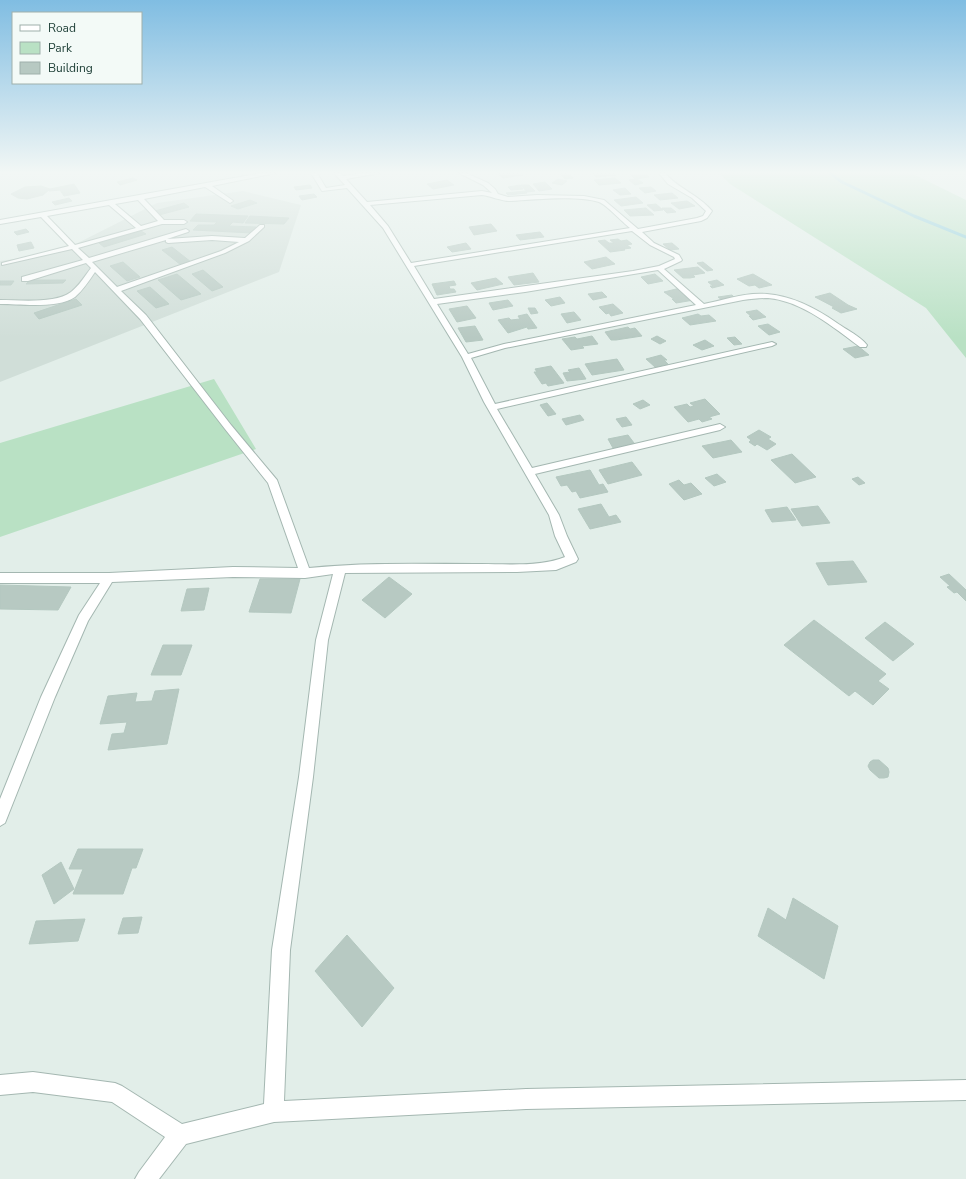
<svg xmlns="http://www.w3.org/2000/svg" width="966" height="1179" viewBox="0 0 966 1179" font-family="'Nunito Sans',sans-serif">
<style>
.built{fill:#d0ded8}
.green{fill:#b9e1c4}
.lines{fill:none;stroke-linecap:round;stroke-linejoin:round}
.stream{stroke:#84cad9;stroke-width:3}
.building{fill:#b7c9c2;stroke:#b4c8c0}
.minor-casing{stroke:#a4b7b1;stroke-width:2}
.minor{fill:#fff;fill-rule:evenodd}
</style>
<rect width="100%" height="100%" fill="#e2eee9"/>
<path class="built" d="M243,191L301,205L279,272L0,382V261L58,253L157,203Z"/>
<path class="green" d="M719,173H911L966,200V358L926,308L730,184Z
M214,379L256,449L0,537V443Z"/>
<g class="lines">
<path class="stream" d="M830,173L842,182L914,216L966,237"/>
</g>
<path class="building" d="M497,173H520L523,175L503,178Z
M567,173L573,178L565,179L560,174Z
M592,173H614L616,175L596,177Z
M645,174L649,177L635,179L631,175Z
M133,178L137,180L120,185L117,182Z
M615,178L621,183L599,185L594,180Z
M558,179L567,181L562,185L552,183Z
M637,179L643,183L635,185L629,180Z
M447,180L454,185L433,189L427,184Z
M545,182L552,189L539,191L533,184Z
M74,184L80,193L64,196L60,190L49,191L50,189Z
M310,185L312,188L296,190L294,187Z
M520,185L523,189L511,190L508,187Z
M521,185H529L535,191L527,192Z
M41,186L50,189L43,195L27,199L18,198L11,194L25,187Z
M651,187L656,191L645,193L639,188Z
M625,188L631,194L620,195L613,190Z
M525,191L527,193L508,195L506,193Z
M672,193L678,198L660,200L654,195Z
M314,194L317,197L302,200L299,196Z
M636,197L643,203L621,206L614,200Z
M69,198L72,201L55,205L52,202Z
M250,200L257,203L238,209L231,206Z
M687,201L695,206L679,209L671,203Z
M184,203L189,207L159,215L155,211Z
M656,204L663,210L654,211L647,205Z
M646,208L654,215L630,216L624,210Z
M662,208H671L676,212L667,213Z
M196,214L248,216L243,223L233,222L229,226L256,227L252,233L193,230L198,225H214L217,222L190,221Z
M250,216L289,218L284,224L245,223Z
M491,224L497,231L474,235L469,227Z
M26,229L29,232L17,235L14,232Z
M141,231L146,234L104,247L99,243Z
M540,232L544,237L520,240L516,235Z
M618,239L621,241L627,240L632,244L627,245L631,248L624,249L625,250L610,252L598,241L605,240L609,243H614L610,240Z
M31,242L34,248L19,251L17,245Z
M466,243L471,249L452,252L447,247Z
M672,243L679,249L670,250L663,244Z
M172,247L191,262L181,265L162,250Z
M606,257L615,264L592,269L584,262Z
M123,262L140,277L127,281L110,266Z
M703,262L713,270L707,271L697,263Z
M698,267L705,273L693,275L695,277L690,278H683L674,270Z
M203,270L223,287L212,291L192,274Z
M533,273L539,282L514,285L508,277Z
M177,274L201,294L181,300L158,280Z
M655,274L663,281L648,284L641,277Z
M753,274L772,285L759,288L755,285L749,286L737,279Z
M496,278L503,284L477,290L471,283Z
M30,280H66L63,283L26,284Z
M717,280L724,285L712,288L710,286H713L708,282Z
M0,281H14L11,285H0Z
M454,281L456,285L449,286L450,289H454L456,292L437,295L432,284Z
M150,287L169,304L156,308L137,291Z
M680,288L694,300L676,303L672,299H674L664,292Z
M602,292L607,297L593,300L588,294Z
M830,293L848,305L857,309L841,313L832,308L834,307L815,297Z
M732,295L735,298L722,300L718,297Z
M560,297L565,303L551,306L545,300Z
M76,299L82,305L39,319L34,313Z
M508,300L513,306L493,310L489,303Z
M613,304L623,313L611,316L609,313L606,314L599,307Z
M467,306L476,318L457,322L449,309Z
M528,308H535L538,313L531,314Z
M757,310L766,317L753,320L749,316H751L746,312Z
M574,312L581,320L567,323L561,314Z
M527,314L537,328L528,329L527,327L508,333L498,320L509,318L511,320L520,319L518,316Z
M698,314L701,316L709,315L716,321L690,325L682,318Z
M768,324L780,332L769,335L758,326Z
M475,326L483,340L466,342L458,328Z
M628,327L630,329L635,328L642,336L616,340H611L605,332Z
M592,336L598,344L582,346L584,348L571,350L562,339L575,337L577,339Z
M657,336L666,341L660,344L651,339Z
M735,337L742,344L734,345L727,338Z
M705,340L714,346L702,350L693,345Z
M858,346L869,355L855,358L843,349Z
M661,355L667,360H664L668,364L655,367L646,359Z
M617,359L624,370L592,375L585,364Z
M551,366L564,383L548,386L546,383L542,384L534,372H537L535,369Z
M579,368L586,379L567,381L563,373L570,372L568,370Z
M705,399L720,414L709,417L712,419L702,422L699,419L688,422L674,407L687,404L690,407L694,406L690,403Z
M643,400L650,405L640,409L633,404Z
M547,403L556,414L548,416L540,405Z
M580,415L584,420L566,425L562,419Z
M626,417L632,425L622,427L616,419Z
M759,430L771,437L768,439L776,444L767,450L757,444L755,446L749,442L751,440L747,437Z
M628,435L634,443L613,448L608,439Z
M731,440L742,452L713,458L702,446Z
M792,454L816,477L795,483L771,460Z
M632,462L642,475L608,484L599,470Z
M590,470L599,485L603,484L608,492L580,498L576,491L572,492L567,485L561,486L556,477Z
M717,474L726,482L714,486L705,478Z
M858,477L865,483L859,485L852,479Z
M679,480L684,485L691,483L702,494L684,500L669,484Z
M601,504L609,517L616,515L621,522L590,529L578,509Z
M818,506L830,523L802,526L791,509Z
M787,507L796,520L772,522L765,510Z
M853,561L867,582L828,585L816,563Z
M949,574L966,590V601L957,592L954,593L947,587L950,586L940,577Z
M389,577L412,594L385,618L362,600Z
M260,579H300L291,613L249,612Z
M0,585L71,587L58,610L0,609Z
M209,588L204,610L181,611L187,589Z
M814,620L886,674L878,681L889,689L873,705L855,691L849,696L784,645Z
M885,622L914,644L893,661L865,638Z
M163,645H192L181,675H151Z
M179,689L167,744L108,750L112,734L124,733L127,722L100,724L108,696L137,693L135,702L152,701L155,691Z
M873,760H879L888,768L889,772L888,777L884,778H879L870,770L868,766L870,762Z
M78,849H143L136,868H132L123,894H73L83,869H69Z
M61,862L74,889L54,904L42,875Z
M793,898L838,926L824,979L758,936L768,908L786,920Z
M142,917L138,933L118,934L123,918Z
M85,919L78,941L29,944L36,921Z
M347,935L394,988L362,1027L315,971Z"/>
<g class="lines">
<defs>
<path id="minor" d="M262,173H276L212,186L232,200L233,201L230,203L205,187L144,199L164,220H184L187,222L184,224H162L78,248L89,258L186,229L189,231L188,232L167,239L212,236L245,238L260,225H264V227L249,241L225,253L121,291L146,315L231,425L277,480L309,568C366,562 423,564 481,564C506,564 542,567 565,557L555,536L549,515L484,402L462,357L383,228L347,188L322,191L311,173H317L326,188L345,185L334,173H340L343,176L363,173H380L346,179L367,202L482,191L492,193L483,185L459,173H466L488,183L495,189L498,194L508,197L537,195L584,196L604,200L638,229L697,218L703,216L706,211L692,198L668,184L659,173H665C678,189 698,194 712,211L707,218L701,221L642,232L654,243L679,255L682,260L681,261L664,269L704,304C724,300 746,292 767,294C793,296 817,309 837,323C847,330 860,336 867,345L866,347H860C833,327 802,301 768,298C760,298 751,299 743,300L505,348L471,358L495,404L772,342L776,344L772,346L497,409L532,468L720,424L725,427L720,430L535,474L559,515L567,536L578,559L576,562L556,570L517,572L345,573L328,640L313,777L290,950L284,1101L526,1089L966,1080V1100L526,1109L274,1122L186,1144L159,1179H135L139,1172L165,1137L112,1102L33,1092L0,1095V1075L33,1072L115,1083L122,1086L182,1124L264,1104L272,950L299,777L316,640L333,574L305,578L233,577L112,582L88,621L55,697L5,823L0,826V799L41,697L79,615L100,583H0V573H109L233,567L298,568L268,483L225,429L140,319L95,272C89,281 83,290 75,297C58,309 20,304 0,304V300C19,300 55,304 71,292C79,286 85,276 91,268L86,263L28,281H22V277L83,260L72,249L2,265V263L69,246L41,217L0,224V220ZM482,195C490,196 502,201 509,201C534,200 575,195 599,202C607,205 622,222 630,228L411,263L388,226L370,205ZM138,200L158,221L141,226L115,204ZM109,205L136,228L75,245L47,216ZM632,231L650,245L674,257L675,259L659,266L633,271L434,299L414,266ZM166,240V242L168,243L212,240L239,242L221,251L117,287L92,262ZM658,270L696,305L504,344L468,354L437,304L525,292Z"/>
</defs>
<use href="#minor" class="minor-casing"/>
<use href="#minor" class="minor"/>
</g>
<linearGradient id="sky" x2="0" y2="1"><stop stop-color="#80bde2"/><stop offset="0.51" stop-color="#f2f7f5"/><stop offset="1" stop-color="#f2f7f5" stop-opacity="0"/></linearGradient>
<rect width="966" height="338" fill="url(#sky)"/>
<rect x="12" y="12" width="130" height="72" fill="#f3faf7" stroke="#9fb0ab"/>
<rect x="20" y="25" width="20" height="6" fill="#ffffff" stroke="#9fb0ab"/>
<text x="48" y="32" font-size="12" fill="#204139">Road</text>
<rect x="20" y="42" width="20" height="12" fill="#b9e1c4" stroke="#9fb0ab"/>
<text x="48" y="52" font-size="12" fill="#204139">Park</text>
<rect x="20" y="62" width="20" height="12" fill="#b7c9c2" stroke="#9fb0ab"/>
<text x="48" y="72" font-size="12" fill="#204139">Building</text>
</svg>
